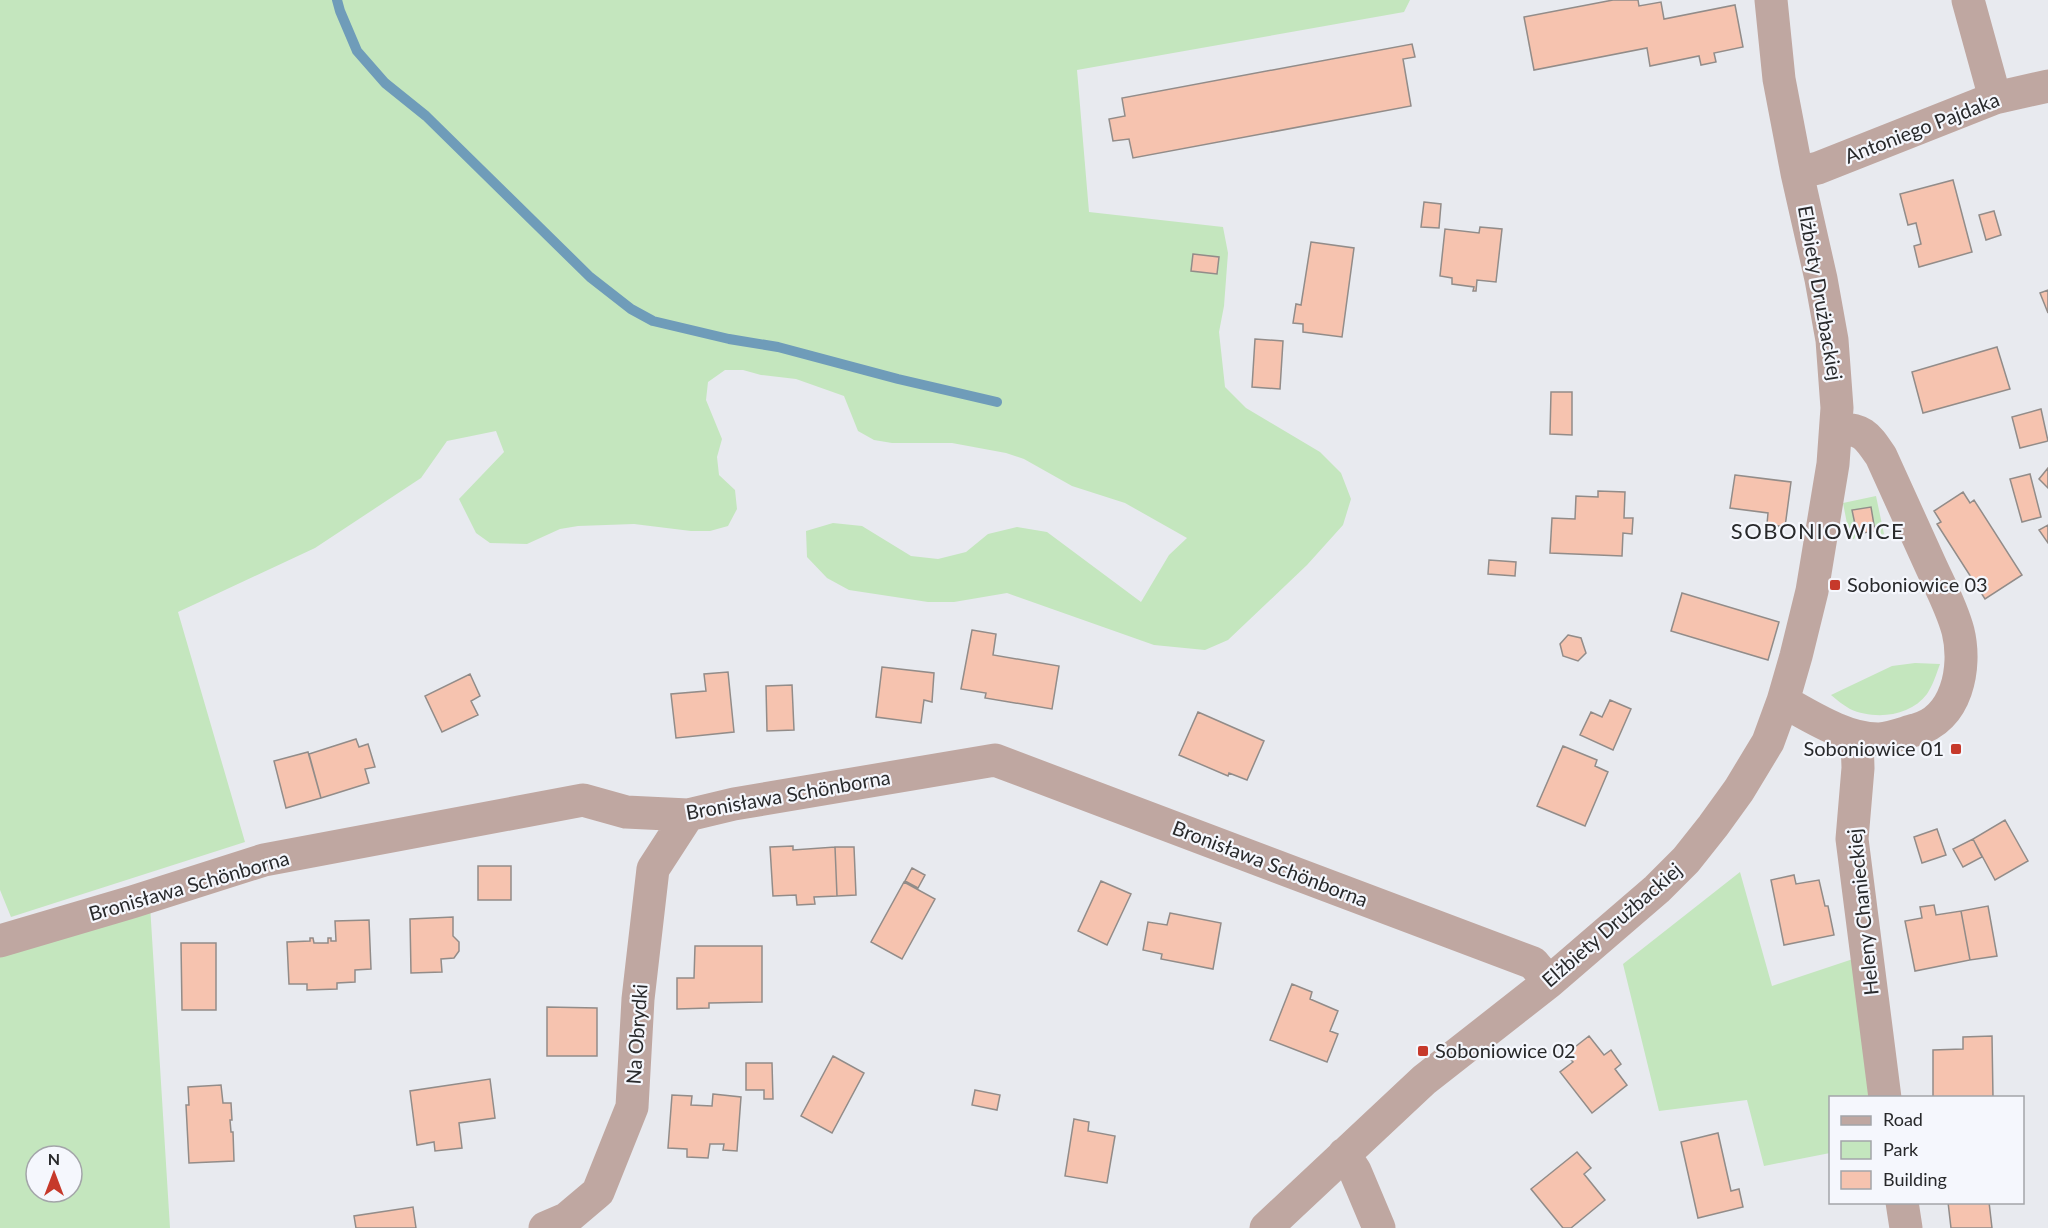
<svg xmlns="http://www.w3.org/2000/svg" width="2048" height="1228" viewBox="0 0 2048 1228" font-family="Lato,sans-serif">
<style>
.green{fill:#c4e6be;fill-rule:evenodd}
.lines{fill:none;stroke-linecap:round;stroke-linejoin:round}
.stream{stroke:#6f9cb9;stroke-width:10}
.building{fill:#f6c3af;stroke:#928c89;stroke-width:1.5}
.minor{stroke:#bfa7a1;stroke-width:33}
.poi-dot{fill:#c6392b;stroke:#f5f7fd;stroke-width:2}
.labels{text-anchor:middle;stroke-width:4.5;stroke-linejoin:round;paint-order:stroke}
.street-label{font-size:20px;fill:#28292b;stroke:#f5f7fd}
.poi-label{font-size:20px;fill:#28292b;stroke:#f5f7fd;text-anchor:start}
.quarter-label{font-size:22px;letter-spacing:1.5px;fill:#28292b;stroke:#f5f7fd}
</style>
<rect width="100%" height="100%" fill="#e8eaef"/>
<path class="green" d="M0,0H1410L1404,12L1077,70L1089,212L1223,227L1228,253L1224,306L1219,332L1225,387L1246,408L1320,452L1341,473L1351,499L1343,525L1307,565L1228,640L1205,650L1154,645L1007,593L954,602H928L849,590L827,578L807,557L806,531L833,523L862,526L911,556L938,559L966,552L988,534L1017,527L1047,532L1141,602L1169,555L1187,538L1125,503L1072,486L1024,459L1006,453L952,443H892L874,440L858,431L844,396L796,379L761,375L743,370H725L708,382L706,400L722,439L717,457L719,475L735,490L737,509L728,526L710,531H691L634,524L578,526L560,529L527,544L490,543L476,533L459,499L504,452L496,431L447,441L421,478L315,548L178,612L245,842L11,917L0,890Z
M1876,496L1884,534L1881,535L1875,531L1871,508L1852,511L1857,534L1854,539H1850L1843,503Z
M1915,663L1940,664C1936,675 1933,685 1927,694C1910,717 1874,720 1850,709C1843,705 1837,700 1831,695L1892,666Z
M1740,872L1772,986L1856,958L1872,1097L1830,1098V1153L1764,1166L1747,1100L1659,1111L1623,964Z
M150,905L170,1228H0V948ZM36,1156H72V1192H36Z"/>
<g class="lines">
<path class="stream" d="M337,0L340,11L357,51L385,83L426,116L590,277L631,309L653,321L729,339L778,347L898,379L997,402"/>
</g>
<path class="building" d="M1613,0H1638L1639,6L1661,2L1664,19L1735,5L1743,47L1714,53L1716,62L1701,65L1699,56L1650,66L1647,48L1534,70L1524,17Z
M1412,44L1415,57L1403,59L1411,106L1133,158L1129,139L1113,141L1109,119L1125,116L1122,98Z
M1953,180L1972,252L1919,267L1914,246L1921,244L1916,223L1908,225L1900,194Z
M1424,202L1441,204L1439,228L1421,227Z
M1994,211L2001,235L1986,240L1979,215Z
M1480,227L1502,229L1496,282L1477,280L1476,291H1473L1474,287L1452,284V278L1440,276L1445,229L1479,233Z
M1311,242L1354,248L1342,337L1303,332V324L1293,323L1296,304L1301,305Z
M1193,254L1219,257L1217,274L1191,271Z
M2048,290V313L2040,293Z
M1255,339L1283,341L1280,389L1252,387Z
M1997,347L2010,389L1923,413L1912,372Z
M1551,392H1572V435L1550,434Z
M2041,409L2048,441L2020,448L2012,417Z
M2048,468V488L2039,479Z
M2030,474L2041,517L2022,522L2010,479Z
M1735,475L1791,482L1785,527L1767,524L1768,513L1730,508Z
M1598,491L1625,492L1624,518H1633L1632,534L1623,533L1622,556L1550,553L1552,518L1575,519L1576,496L1598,497Z
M1963,492L1970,503L1974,500L2022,575L1985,599L1937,524L1941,522L1934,511Z
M1871,507L1875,531L1857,534L1852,510Z
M2048,525V543L2039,530Z
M1489,560L1516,562L1515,576L1488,574Z
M1682,593L1779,622L1768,660L1671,631Z
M972,630L996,634L993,655L1059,666L1052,709L985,698L986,693L961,689Z
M1568,635L1581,638L1586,653L1578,661L1563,656L1560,644Z
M882,667L934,673L932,702L924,700L921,723L876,717Z
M728,672L734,732L676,738L671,694L706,691L704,674Z
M470,674L480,696L471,701L478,715L442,732L425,696Z
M792,685L794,730L767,731L766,686Z
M1610,700L1631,709L1613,750L1580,735L1591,712L1602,717Z
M1198,712L1264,741L1247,780L1229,773L1228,776L1179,755Z
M356,739L359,747L368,744L375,767L365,769L369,783L321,798L309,754Z
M1563,746L1597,760L1595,766L1608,772L1585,826L1537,806Z
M308,752L321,798L286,808L274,761Z
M2005,820L2028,861L1995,880L1973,839Z
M1937,829L1946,855L1922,863L1914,837Z
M1973,839L1982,857L1963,867L1953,849Z
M793,846V850L835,847L837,896L814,897L815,904L797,905L796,895L773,896L770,847Z
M835,847H854L856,895L837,896Z
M478,866H511V900H478Z
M912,868L925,875L918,888L905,881Z
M1794,875L1796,884L1819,880L1825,906H1828L1834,935L1784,945L1771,880Z
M1101,881L1131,894L1107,945L1078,931Z
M904,882L935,899L902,959L871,942Z
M1934,905L1936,915L1961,911L1970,960L1915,971L1905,921L1922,918L1920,907Z
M1988,906L1997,956L1970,960L1961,911Z
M1170,913L1221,923L1213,969L1161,959L1162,954L1143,950L1148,922L1167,925Z
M453,917V936L459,942V951L454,958L441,959L442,972L411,973L410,919Z
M369,920L371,969L355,970V982L337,983V989L307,990V984H289L287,942L310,941V938H313L314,943H328V938H331V941H336L335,921Z
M181,943H216V1010H182Z
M695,946H762V1002L709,1003V1008L677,1009V978H694Z
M1292,984L1312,992L1310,999L1338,1011L1330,1031L1338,1034L1327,1062L1270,1040Z
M547,1007L597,1008V1056H547Z
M1589,1036L1604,1055L1611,1050L1621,1064L1615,1069L1627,1085L1592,1113L1560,1072L1573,1062L1566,1054Z
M1992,1036L1993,1098H1933V1050L1963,1049V1037Z
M833,1056L864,1073L832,1133L801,1116Z
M746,1063H772L773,1099H764V1090H746Z
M490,1079L495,1118L459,1123L462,1148L435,1151L434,1142L417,1145L410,1091Z
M221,1085L223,1103H231L232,1120H230L231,1132H233L234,1161L189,1163L186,1105H189L188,1087Z
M975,1090L1000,1095L997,1110L972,1105Z
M713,1094L741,1097L737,1151L723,1150L724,1144H710L708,1158L687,1157V1149L668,1148L672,1095L692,1096L691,1105L712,1106Z
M1074,1119L1089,1122L1088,1131L1115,1136L1107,1183L1065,1176Z
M1718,1133L1731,1191L1739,1189L1743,1207L1698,1218L1681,1142Z
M1577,1152L1591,1168L1584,1174L1605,1200L1571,1228H1563L1531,1189Z
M1948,1202H1989L1992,1228H1951Z
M413,1207L416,1228H356L354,1216Z"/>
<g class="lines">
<path class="minor" d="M1968,0L1995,98
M1797,173L1818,168L1995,98L2048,86
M1783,701C1810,716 1847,740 1880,739C1891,738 1904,733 1915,730C1957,720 1967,667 1958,631C1952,608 1940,586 1930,564C1914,528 1897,492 1881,456C1866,434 1864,430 1837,428
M1857,737L1858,768L1852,839L1885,1098
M0,941L132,902L264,860L583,800L626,812L688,815L734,804L995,760L1533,963L1549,982
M1344,1154L1355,1171L1379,1228
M1902,1202L1906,1228
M545,1228L566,1219L598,1192L632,1107L638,999L653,869L688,815
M1266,1228L1424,1080L1549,982L1657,889L1686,860L1713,826L1739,790L1768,742L1783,701L1796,656L1812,591L1833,464L1837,408L1832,340L1821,279L1797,173L1779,79L1771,0"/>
</g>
<g class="poi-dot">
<rect x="1829" y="579" width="12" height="12" rx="3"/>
<rect x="1950" y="743" width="12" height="12" rx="3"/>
<rect x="1417" y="1045" width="12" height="12" rx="3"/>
</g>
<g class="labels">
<g class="street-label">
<text transform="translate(1922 128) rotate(-21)" y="7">Antoniego Pajdaka</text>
<text transform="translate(1820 293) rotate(80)" y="7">Elżbiety Drużbackiej</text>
<text transform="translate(788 795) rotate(-10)" y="7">Bronisława Schönborna</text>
<text transform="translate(1270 864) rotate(21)" y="7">Bronisława Schönborna</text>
<text transform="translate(189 886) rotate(-16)" y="7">Bronisława Schönborna</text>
<text transform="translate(1863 912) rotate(-96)" y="7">Heleny Chanieckiej</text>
<text transform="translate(1612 925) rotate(-41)" y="7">Elżbiety Drużbackiej</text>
<text transform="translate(637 1034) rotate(-86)" y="7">Na Obrydki</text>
</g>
<g class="poi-label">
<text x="1847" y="592">Soboniowice 03</text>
<text x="1944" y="756" text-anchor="end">Soboniowice 01</text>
<text x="1435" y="1058">Soboniowice 02</text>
</g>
<g class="quarter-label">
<text x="1818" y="539">SOBONIOWICE</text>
</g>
</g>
<rect x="1829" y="1096" width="195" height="108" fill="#f5f7fd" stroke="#a3a5a9" stroke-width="1.5"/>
<rect x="1841" y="1116" width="30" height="9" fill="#bfa7a1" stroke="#a3a5a9" stroke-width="1.5"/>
<text x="1883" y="1126" font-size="18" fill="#28292b">Road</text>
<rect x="1841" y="1141" width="30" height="18" fill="#c4e6be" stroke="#a3a5a9" stroke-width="1.5"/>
<text x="1883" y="1156" font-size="18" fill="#28292b">Park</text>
<rect x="1841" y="1171" width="30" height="18" fill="#f6c3af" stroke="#a3a5a9" stroke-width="1.5"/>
<text x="1883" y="1186" font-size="18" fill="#28292b">Building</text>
<g transform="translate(54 1174)"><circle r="28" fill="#f5f7fd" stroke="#a3a5a9" stroke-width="1.5"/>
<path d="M0-4.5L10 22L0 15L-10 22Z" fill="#c6392b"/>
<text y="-9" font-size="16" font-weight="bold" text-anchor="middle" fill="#28292b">N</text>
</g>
</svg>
